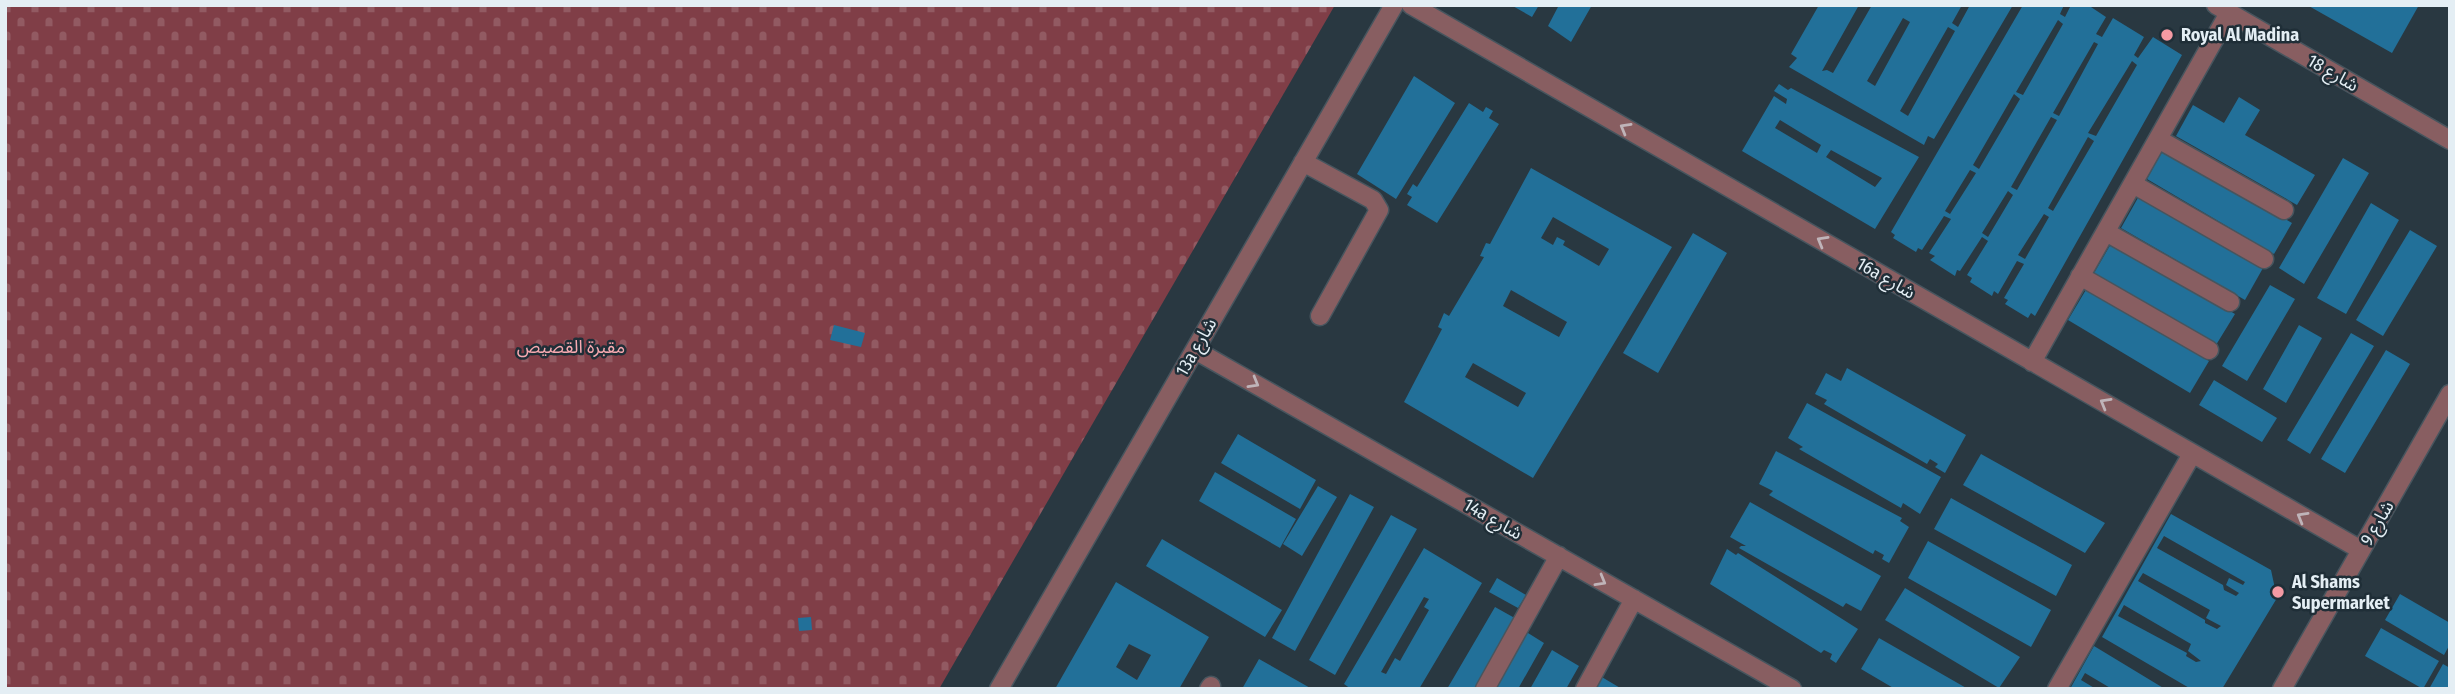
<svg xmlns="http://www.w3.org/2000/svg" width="2455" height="694" viewBox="0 0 2455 694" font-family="'Fira Sans Condensed','Noto Sans Arabic',sans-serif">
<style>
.cemetery{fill:url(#cemetery-stones)}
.building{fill:#227099;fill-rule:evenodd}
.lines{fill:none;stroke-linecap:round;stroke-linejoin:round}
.minor-casing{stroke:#47555e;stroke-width:21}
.minor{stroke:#885e61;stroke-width:18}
.oneway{stroke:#bfb4b9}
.poi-dot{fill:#f49aa3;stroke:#1f2e37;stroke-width:2.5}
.labels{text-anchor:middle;stroke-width:5;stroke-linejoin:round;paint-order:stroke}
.poi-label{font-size:18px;font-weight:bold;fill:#e4eef4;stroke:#1f2e37;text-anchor:start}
.street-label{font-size:18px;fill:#e4eef4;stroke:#1f2e37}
.park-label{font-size:18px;fill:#f8aab1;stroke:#1f2e37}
</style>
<defs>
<pattern id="cemetery-stones" width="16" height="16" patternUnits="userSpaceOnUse" patternTransform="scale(1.75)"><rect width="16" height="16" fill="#803e47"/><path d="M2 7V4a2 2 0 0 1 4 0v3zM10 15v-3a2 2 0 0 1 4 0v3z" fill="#925a62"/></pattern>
</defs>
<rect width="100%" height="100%" fill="#293841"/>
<path class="cemetery" d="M5,5H1335L939,689H5Z"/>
<path class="building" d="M1511,5H1539L1532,17Z
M1559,5H1592L1571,42L1548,26Z
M1819,5H1859L1822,71L1827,70L1833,73L1872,5L1922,7L1923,5H1962L1952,23L1958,27L1970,5H2013L1934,139L1928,136L1924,145L1789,67L1797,58L1791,54ZM1903,18L1910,22L1875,86L1867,81ZM1948,27L1955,31L1908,116L1900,111Z
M2023,5H2064L2060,14L2065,17L2071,5H2088L2106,17L2096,34L2102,37L2113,18L2144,37L2134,55L2138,58L2153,37L2182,55L2035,316L2031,313L2028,318L2005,304L2008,300L2004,298L2024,264L2017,261L1998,294L1994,291L1992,296L1970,282L1972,278L1967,275L1988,241L1982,237L1960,271L1957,270L1955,276L1930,260L1935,256L1929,253L1951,219L1944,216L1922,250L1918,248L1916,252L1893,238L1895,235L1891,232ZM2058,20L2063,24L2023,95L2016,92ZM2094,42L2098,44L2059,116L2053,113ZM2132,61L2137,65L2096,136L2088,133ZM2014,94L2020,99L1979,169L1973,165ZM2051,117L2057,120L2017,190L2011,187ZM2088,137L2094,141L2053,211L2048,208ZM1970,170L1976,173L1950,214L1945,211ZM2008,191L2013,195L1988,237L1982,233ZM2044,214L2049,217L2025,259L2018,255Z
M2307,5H2419L2392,53Z
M1414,76L1455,103L1396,199L1357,174Z
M1779,84L1788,90L1791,88L1919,157L1875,229L1742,151L1774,96L1786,104L1787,99L1774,91ZM1780,120L1821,145L1817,153L1775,128ZM1831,150L1882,178L1875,187L1826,157Z
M2239,97L2260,110L2245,135L2315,175L2297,205L2176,136L2193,105L2224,123Z
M1469,103L1483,112L1486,107L1493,111L1489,118L1499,124L1437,223L1407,205L1412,197L1407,194L1413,184L1417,187Z
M2164,148L2292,223L2274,254L2147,179Z
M2343,158L2369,173L2304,284L2279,268Z
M1531,168L1672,247L1533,478L1404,402L1442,329L1438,327L1444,313L1449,316L1484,257L1480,256L1486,243L1490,244ZM1553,217L1609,249L1599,266L1563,245L1565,241L1557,237L1553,245L1541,238ZM1511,290L1567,322L1559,337L1503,306ZM1473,363L1526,393L1518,407L1465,377Z
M2139,196L2263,268L2245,300L2121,228Z
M2371,203L2399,220L2346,314L2317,298Z
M2410,230L2437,246L2383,336L2356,320Z
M1693,233L1727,253L1658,373L1623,353Z
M2112,242L2235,314L2216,345L2094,273Z
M2270,285L2295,299L2247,381L2222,366Z
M2087,288L2209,361L2190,393L2068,320Z
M834,325L865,333L861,347L830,340Z
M2299,325L2322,338L2286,403L2263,389Z
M2351,333L2374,346L2310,454L2287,440Z
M2386,350L2410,364L2345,473L2321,459Z
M1847,368L1966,435L1945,473L1935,467L1938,464L1930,459L1927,464L1824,404L1827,400L1815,394L1826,373L1841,381Z
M2214,380L2277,418L2262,442L2199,405Z
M1807,403L1941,477L1920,514L1903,503L1901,508L1799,449L1803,447L1788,438Z
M1238,434L1316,480L1300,509L1221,463Z
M1776,451L1902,518L1900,521L1909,527L1889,563L1882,559L1884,555L1875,550L1873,554L1769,495L1773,491L1759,484Z
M1981,454L2105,523L2085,553L1963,485Z
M1215,472L1296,519L1280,548L1199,501Z
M1318,486L1337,497L1302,556L1283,544Z
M1350,494L1374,507L1295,651L1272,638Z
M1951,498L2072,565L2056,596L1934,529Z
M1750,502L1881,576L1861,611L1846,603L1843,607L1739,548L1741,546H1746L1730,537Z
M2171,514L2271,570L2277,598L2222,689H2191L2102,637ZM2164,536L2245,582L2243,585L2229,578L2226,585L2239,593L2236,596L2224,590L2223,585L2157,548ZM2143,573L2210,610L2206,618L2221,626L2217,629L2205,623V620L2138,581ZM2124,605L2191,644L2188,651L2201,661L2196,662L2186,656L2187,653L2118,616Z
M1391,515L1417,529L1335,675L1309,660Z
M1162,539L1282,610L1265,637L1146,566Z
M1928,541L2051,610L2031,647L1908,578Z
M1424,548L1482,583L1419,689H1351L1344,684ZM1424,597L1429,599L1424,607L1429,610L1400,661L1395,658L1386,674L1381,672Z
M1727,549L1736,555L1738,553L1858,629L1836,663L1830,659L1832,654L1824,650L1821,653L1710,584Z
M1497,578L1526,595L1518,608L1489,592Z
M1116,582L1209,637L1179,689H1055ZM1129,644L1151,655L1137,680L1116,667Z
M1905,588L2020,657L1999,688L1885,620Z
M2400,594L2450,623V644L2444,655L2385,620Z
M1495,607L1520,621L1481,689H1447Z
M811,617L812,630L799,631L798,618Z
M2381,628L2439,661L2423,689L2365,656Z
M1523,630L1544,643L1518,689H1496L1492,685Z
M1879,638L1968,689H1895L1861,669Z
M2094,646L2165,689H2112L2085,673L2081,680L2096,689H2070Z
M1552,650L1579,666L1566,689H1530Z
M1259,659L1312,689H1242Z
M2443,664L2450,668V689H2429Z
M1600,676L1622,689H1593Z"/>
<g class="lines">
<defs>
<path id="minor" d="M1411,5L2361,550
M2216,5L2450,140
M2158,139L2284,210
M1303,162L1373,200L1379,210L1320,316
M2133,184L2264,259
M2106,232L2230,302
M2080,276L2209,350
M1195,350L1792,689
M2032,362L2229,13
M999,689L1394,5
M1209,689L1211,686
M1485,689L1559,556
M1585,689L1634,599
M2057,689L2192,454
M2282,689L2450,394"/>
</defs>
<use href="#minor" class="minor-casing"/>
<use href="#minor" class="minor"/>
</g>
<defs><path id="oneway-chevron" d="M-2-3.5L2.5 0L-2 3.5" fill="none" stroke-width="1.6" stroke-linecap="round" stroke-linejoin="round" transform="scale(1.75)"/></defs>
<g class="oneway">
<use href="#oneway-chevron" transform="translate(1625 128) rotate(-150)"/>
<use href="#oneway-chevron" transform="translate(1822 241) rotate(-150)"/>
<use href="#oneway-chevron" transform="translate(1254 383) rotate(30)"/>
<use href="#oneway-chevron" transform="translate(2105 403) rotate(-150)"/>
<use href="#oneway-chevron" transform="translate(2302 517) rotate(-150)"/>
<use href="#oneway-chevron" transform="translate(1601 581) rotate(30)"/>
</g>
<g class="poi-dot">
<circle cx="2167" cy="35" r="7"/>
<circle cx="2278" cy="592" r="7"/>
</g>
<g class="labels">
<g class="poi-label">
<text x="2181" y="41">Royal Al Madina</text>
<text x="2292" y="588">Al Shams<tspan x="2292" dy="21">Supermarket</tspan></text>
</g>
<g class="street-label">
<text transform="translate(2333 73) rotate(30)" y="6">شارع 18</text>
<text transform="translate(1886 278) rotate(30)" y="6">16a شارع</text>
<text transform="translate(1196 347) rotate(-60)" y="6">13a شارع</text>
<text transform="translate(1493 519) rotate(30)" y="6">14a شارع</text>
<text transform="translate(2377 523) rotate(-60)" y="6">شارع 9</text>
</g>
<g class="park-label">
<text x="571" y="353">مقبرة القصيص</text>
</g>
</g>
<rect width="2455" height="694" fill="none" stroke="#e4eef4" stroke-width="14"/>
</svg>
